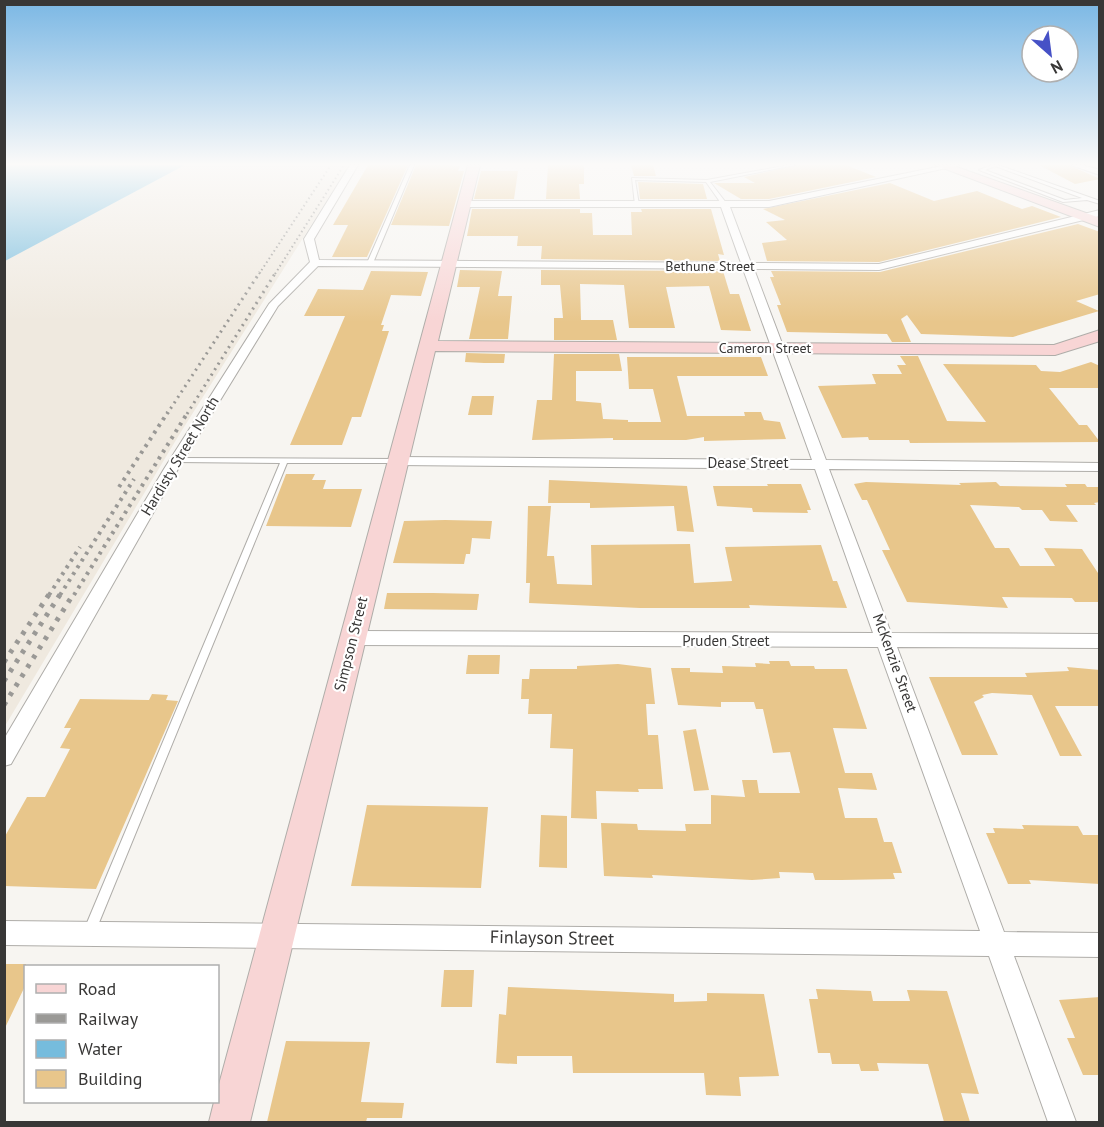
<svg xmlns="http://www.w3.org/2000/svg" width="1104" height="1127" viewBox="0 0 1104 1127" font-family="'PT Sans',sans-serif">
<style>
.built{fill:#efe9df}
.water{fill:#76bcdd}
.building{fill:#e8c68b}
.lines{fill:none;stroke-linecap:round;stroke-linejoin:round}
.lane-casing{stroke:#afada9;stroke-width:2}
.street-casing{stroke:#afada9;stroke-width:2}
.secondary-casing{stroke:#afada9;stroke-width:2}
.lane{fill:#fff;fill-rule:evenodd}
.street{fill:#fff;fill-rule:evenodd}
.secondary{fill:#f8d5d5;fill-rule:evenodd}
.rail-far3{stroke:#9a9996;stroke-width:2;stroke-dasharray:1.5 3;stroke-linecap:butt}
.rail-far2{stroke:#9a9996;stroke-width:3;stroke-dasharray:2 4.5;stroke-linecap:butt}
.rail-far1{stroke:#9a9996;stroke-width:4;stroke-dasharray:3 5;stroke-linecap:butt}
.rail{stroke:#9a9996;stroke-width:5;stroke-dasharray:4 7;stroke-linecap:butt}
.labels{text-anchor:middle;stroke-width:4.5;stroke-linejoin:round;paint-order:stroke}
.far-street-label{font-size:14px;fill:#383736;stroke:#fff}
.street-label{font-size:15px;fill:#383736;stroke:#fff}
.near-street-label{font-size:18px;fill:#383736;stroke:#fff}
</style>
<rect width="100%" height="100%" fill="#f7f5f1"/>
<path class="built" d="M185,165H349L179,435L5,726V260Z"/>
<path class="water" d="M5,165H185L5,261Z"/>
<path class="building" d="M368,165H408L367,257H332L348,225H333Z
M416,165H450L460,166L458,171H464L449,226L391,225Z
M548,165H584V184H579L580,199H546Z
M631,165H653L656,176H634Z
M797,165H846L876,177L769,199H741L714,183H755L744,177Z
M1039,165H1069L1100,179L1075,184Z
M481,171H518L514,199H474Z
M638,182L703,184L707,199H640Z
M890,183L934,201L977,191L1022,209L1032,206L1061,217L879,262L767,261L762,243L787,240L766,222L785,220L763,209Z
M472,209H580V213H592L593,235H632L631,212H642L641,209H711L724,255L718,254L720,261L541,259L542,246H517L518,236H467Z
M1078,224L1100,232V294L1076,301L1099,311L1013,337L921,334L907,315L901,319L911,342H892L887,334L787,332L777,305H781L770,277H774L771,271L880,272Z
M460,270L502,271L498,296H512L508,339H469L480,287H457Z
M541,270L723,271L730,294H739L751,331L721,330L709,286L666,287L675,328H629L624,285L580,284L581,320H613L617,340H554V318H563L560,285H541Z
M371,271L428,272L421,296L391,295L381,325H384L382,331H389L361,417H352L342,445H290L345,316H304L318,289L363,290Z
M466,353L505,354L504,363H484L465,362Z
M554,354H619L622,371H576V401L601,403L603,419L628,420V422H661L653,389H629L627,357H761L768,376H677L687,416H745L744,412H761L764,420L780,422L786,439L704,441V437L686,440H613V438L532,440L537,400H552Z
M900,356H918L947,421L986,422L943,364L1036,365L1041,371L1060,372L1091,362L1100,366V388H1049L1079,425H1087L1100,442L910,443L909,440H869L868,437L842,438L818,386L876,384L872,374H902L897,365H906Z
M472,396H494L492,415H468Z
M286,474H315L312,480H326L323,489H362L351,527L266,526Z
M549,480L687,486L694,532L677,531L674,506L590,508V503H548Z
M866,482L961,485L959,483L996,482L1000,486L1067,487L1065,484H1085L1087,487H1100V502L1094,503L1096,505H1066L1078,522L1050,521L1042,510H1022L1019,507L970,505L995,548H1009L1020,566H1055L1044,548L1082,549L1100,576V602H1075L1072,598L1002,597L1008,608L907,602L882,550H890L867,500H862L854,484Z
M767,484H801L811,510H807L808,513L753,512L752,508L717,506L713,486H768Z
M528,506H551L547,556H554L557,584L592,585L591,545L690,544L694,583L732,581L725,547L821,545L833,581H837L847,608L749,605L750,608H640L529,603L530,583H526Z
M404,521L445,520L492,521L490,539L472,538L470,554H466L464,564L393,563Z
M387,593H433L479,594L477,610L384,609Z
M468,655H500L499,674H466Z
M769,661H789L791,666H814L815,669H847L867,729L833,728L845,773H872L877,790L838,788L845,818H877L884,842H892L902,873H893L895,879L841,880H815L813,873L779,872L780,878L752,880L652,875L653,878L604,876L601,823L637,824L638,830L686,831L685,824H711V795L745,797L742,780H757L759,793H800L790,752L773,753L763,709H756L754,702H721V707L678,705L671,668H690V672L723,673L722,666L756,667L755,663L770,664Z
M618,664L651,668L655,704H646L648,735H658L663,789H638L639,792L596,791L597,819L571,818L573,749L550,748L552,714H528L529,699H521L522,679H529L530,669H577V666Z
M1067,667L1100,670V706H1055L1082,756H1060L1032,695L992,693L982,695L984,697L974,702L998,755H962L929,677H1027L1025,673L1069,671Z
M152,694L168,695L166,700L178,701L96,889L4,886V838L27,797H45L70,749L60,748L71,728H64L80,699L149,700Z
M696,729L709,790L694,791L683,731Z
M367,805L488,807L481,888L351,886Z
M541,815L567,816V868L539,867Z
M1022,825L1078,826L1083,835H1100V884L1029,880L1031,884H1008L986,833H995L993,828L1024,829Z
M4,964H26V984L4,1030Z
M444,970H474L472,1007H441Z
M508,987L674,994V1002L707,1001V993L764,994L779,1076L739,1077L741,1096L706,1095L704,1073H573L572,1056H517V1064L496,1063L499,1014L506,1015Z
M816,989L871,991L873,1001H910L907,990L947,991L979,1094L961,1093L970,1122H944L928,1064L877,1063L879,1071H861L859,1064H832L830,1053H818L809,999H818Z
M1100,997V1075H1083L1067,1038H1075L1059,1000Z
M286,1041L370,1042L361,1102L404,1103L402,1118H367L366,1122H267Z"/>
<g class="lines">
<defs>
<path id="lane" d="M410,165H414L373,263L368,264L367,263Z
M789,165H795L710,182L727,204V206H723L706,182L635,180L639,205L637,206L635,205L632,178L707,180Z
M992,165H998L1100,201V204L1087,200L1063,202L979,170ZM995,166L1082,198L1065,200L985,170Z
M173,458L396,459L400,461L396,463H287L96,930L94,934L90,936L86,934L84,930L280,463L176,462H173L172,460Z"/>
<path id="street" d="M350,165H358L314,239L319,260L741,263L721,207H465L461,204L465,201H769L947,165H960L769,207H730L751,263L879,264L1100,210V216L879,270L754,269L826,460L1100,463V471L829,469L891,633L1100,634V648L897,647L1004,932L1100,933V957L1014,956L1076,1122H1048L989,956L4,945V921L980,931L878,647L353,645L347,643L344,638L347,633L353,631L873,633L815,469L396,465L389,461L396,457L812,460L743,269L318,266L278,306L178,469L11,764L4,766V739L164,469L269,304L310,262L304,239Z
M1071,165H1082L1100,170V175Z"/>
<path id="secondary" d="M468,165H480L438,341L1054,345L1100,330V341L1055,355L435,351L250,1122H209L214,1102H218V1088Z
M935,165H951L1100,218V227Z"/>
</defs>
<use href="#lane" class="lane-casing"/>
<use href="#street" class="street-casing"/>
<use href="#secondary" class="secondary-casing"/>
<use href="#lane" class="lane"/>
<use href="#street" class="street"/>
<use href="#secondary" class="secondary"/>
<path class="rail-far3" d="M259,274L331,165
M275,274L344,165"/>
<path class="rail-far2" d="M167,414L260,272
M187,414L276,272"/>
<path class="rail-far1" d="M119,487L168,412
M49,595L80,547
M60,595L134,479
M74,595L188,412"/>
<path class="rail" d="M4,662L50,593
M4,681L61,593
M4,705L74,593"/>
</g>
<linearGradient id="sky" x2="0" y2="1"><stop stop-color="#7ab7e4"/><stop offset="0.51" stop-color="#fbfaf9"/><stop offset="1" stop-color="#fbfaf9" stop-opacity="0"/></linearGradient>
<rect width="1104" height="322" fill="url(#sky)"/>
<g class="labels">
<g class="far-street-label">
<text x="710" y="271">Bethune Street</text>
<text x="765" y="353">Cameron Street</text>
</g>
<g class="street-label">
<text transform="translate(180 456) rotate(-59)" y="5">Hardisty Street North</text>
<text x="748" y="468">Dease Street</text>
<text x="726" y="646">Pruden Street</text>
<text transform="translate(351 644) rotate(-76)" y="5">Simpson Street</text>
<text transform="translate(895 663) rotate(70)" y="5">McKenzie Street</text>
</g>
<g class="near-street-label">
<text transform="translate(552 938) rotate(1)" y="6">Finlayson Street</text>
</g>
</g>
<rect width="1104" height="1127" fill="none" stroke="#383736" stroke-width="12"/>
<rect x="24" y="965" width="195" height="138" fill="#ffffff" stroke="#afafaf" stroke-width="1.5"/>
<rect x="36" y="984" width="30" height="9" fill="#f8d5d5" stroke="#afafaf" stroke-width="1.5"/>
<text x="78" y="995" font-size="18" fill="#383736">Road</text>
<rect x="36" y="1014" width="30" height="9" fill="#9a9996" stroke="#afafaf" stroke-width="1.5"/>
<text x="78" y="1025" font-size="18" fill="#383736">Railway</text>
<rect x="36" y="1040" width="30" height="18" fill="#76bcdd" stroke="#afafaf" stroke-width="1.5"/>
<text x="78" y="1055" font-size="18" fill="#383736">Water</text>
<rect x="36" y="1070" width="30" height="18" fill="#e8c68b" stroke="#afafaf" stroke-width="1.5"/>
<text x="78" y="1085" font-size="18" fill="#383736">Building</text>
<g transform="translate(1050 54) rotate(152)"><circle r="28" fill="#ffffff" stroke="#afafaf" stroke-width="1.5"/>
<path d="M0-4.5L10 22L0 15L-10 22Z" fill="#4651c6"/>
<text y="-9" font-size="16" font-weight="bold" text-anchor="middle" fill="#383736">N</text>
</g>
</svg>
